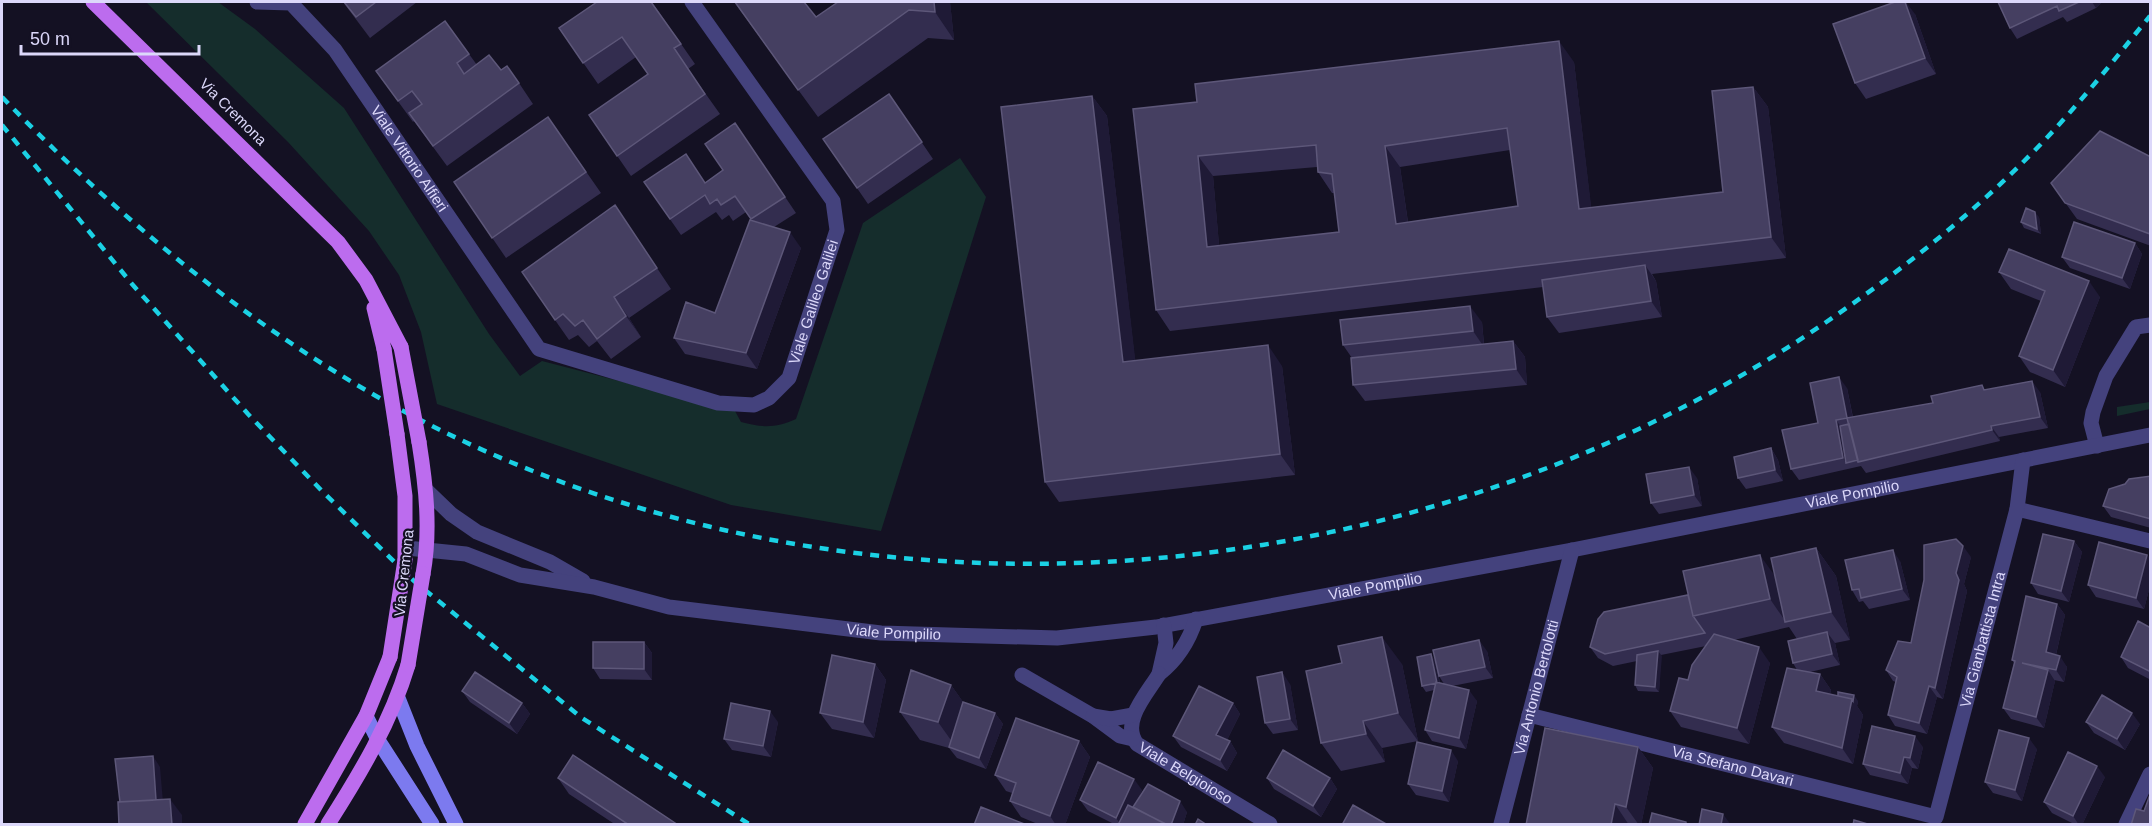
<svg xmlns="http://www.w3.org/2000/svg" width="2152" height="826" viewBox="0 0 2152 826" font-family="Arial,sans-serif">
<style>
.green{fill:#152d2c}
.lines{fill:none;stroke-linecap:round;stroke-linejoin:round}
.minor{stroke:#44427d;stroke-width:15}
.secondary{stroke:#7c7aef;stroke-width:15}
.primary{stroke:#bc6cee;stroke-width:15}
.rail{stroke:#1bd1e4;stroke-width:4.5;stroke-dasharray:9 8;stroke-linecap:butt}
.primary-bridge{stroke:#bc6cee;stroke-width:15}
.wall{fill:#332d4f;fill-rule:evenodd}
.shaded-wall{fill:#1f1a36}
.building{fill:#453f61;stroke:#5d5779;stroke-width:1.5;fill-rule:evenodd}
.labels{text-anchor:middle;stroke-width:4.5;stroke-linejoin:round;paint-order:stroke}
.street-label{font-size:15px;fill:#dcd8fa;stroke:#141123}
</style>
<rect width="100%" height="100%" fill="#141123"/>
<path class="green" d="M146,2H218L255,29L344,108L489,334L520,376L542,361L735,411L741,422C763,428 776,428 796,419L863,223L960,158L986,197L881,531L731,505L437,404L421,332L399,275L369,231L288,142Z
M2150,402V409L2117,416V407Z"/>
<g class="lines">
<g class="minor">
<path id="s1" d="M257,2L291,3L335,50L539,349L718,403L754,405L769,398L789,378L837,230L833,201L692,2"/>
<path d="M2097,446L2091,423L2093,412L2106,376L2136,327L2150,325"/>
<path d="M426,490L451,514L477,532L550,562L583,581"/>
<path d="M2017,509L2150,541"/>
<path id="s2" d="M407,548L466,554L520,575L594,587L669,607L881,633L1057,638L1156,627L1572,550L2150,435"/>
<path d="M1164,625L1166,643L1159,674C1177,660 1189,641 1196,619"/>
<path id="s3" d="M1159,674C1147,694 1120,722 1137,744L1270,824"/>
<path d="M1022,675L1093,716L1120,736L1133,739"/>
<path id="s4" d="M1529,715L1936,817L2017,509L2023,460"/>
<path d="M1093,716L1111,719L1133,715"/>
<path id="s5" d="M1501,824L1572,550"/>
<path d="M2126,824L2150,774"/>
</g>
<path class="secondary" d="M398,698L417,746L456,824
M366,716L378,740L432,824"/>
<path class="primary" d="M93,2L338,242L366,280L401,347
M374,308L384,349
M397,434L405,496V560
M419,442C426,486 431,530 423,574
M305,824L366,716L390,657
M328,824C360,774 391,722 408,665"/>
<path class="rail" d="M2,97C114,213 236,316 376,396C819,648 1400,609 1819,327C1903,270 1986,204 2055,129C2088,93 2119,54 2150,16
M2,125L132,284L248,414L322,491L414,581L582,718L749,824"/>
<path class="primary-bridge" d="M401,347L419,442
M384,349L397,434
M390,657L405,560
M408,665L423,574"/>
</g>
<path class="wall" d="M343,2H417L370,38Z
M652,2L695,64L688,69L720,114L631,176L589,115L648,74L636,57L598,84L559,28Z
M734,2H804L816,17L838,2H950L954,40L928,38L818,117Z
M1998,2H2102L2096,8L2067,22L2063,17L2017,39L2010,28Z
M1915,14L1936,74L1866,99L1855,83Z
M445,21L477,65L501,70L519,83L533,104L447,166L414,121L413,122L376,71Z
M1574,62L1591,208L1723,192L1753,87L1768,107L1786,258L1652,274L1656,281L1662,317L1559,333L1547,317L1543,287L1170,331L1156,310L1133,109ZM1510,150L1518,206L1408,222L1400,167ZM1317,167L1318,172L1332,193H1335L1339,232L1219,245L1213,176Z
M889,94L933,159L868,204L823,139Z
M1092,96L1107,116L1135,361L1282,366L1295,475L1059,502L1045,482Z
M548,117L601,193L506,258L454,182Z
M735,123L796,213L774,227L801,248L757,369L685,354L674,338L715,313L751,220L746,212L733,221L729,215L722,220L716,212L681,235L644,182H706L723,170Z
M2151,157V246L2077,219L2051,183Z
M2039,217L2041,234L2024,228L2021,222Z
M629,226L671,289L629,318L641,337L611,359L597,341L589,347L578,335L569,340L555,320Z
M2135,243L2142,254L2130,289L2070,268L2062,257Z
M1999,272L2100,297L2065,387L2030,372L2019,356L2041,301L2011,289Z
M1482,322L1484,344L1513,341L1525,357L1527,385L1365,401L1353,385L1352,358L1343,345Z
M1847,388L1853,417L1933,403L1986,390L2040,392L2048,428L1999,437L2000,441L1866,473L1861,466L1799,480L1791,469L1818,423Z
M1771,448L1778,460L1783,481L1746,489L1738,478Z
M2151,476V528L2111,517L2103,506Z
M1697,478L1702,506L1659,514L1651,503Z
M2074,541L2082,552L2069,602L2038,594L2031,583Z
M1816,548L1836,576L1850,640L1835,643L1840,665L1810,672L1820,674L1831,690L1830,694L1858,701L1857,706L1863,715L1853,764L1784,743L1772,727L1797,670L1793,663L1797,639L1789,627L1734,640L1770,663L1749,744L1681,727L1670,711L1706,646L1661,655L1659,692L1638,691L1635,685L1637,661L1613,666L1598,658L1590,647L1688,595L1775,576Z
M2147,555L2151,560V582L2144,609L2096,597L2088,585Z
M1971,557L1964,584L1967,591L1943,699L1937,697L1927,734L1895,726L1888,715L1896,682L1893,681L1886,670L1911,643Z
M1900,561L1910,600L1869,609L1863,601L1859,602L1852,590Z
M2057,604L2065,615L2056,655L2067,667L2064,682L2054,680L2055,681L2044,728L2011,719L2003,708L2014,663L2012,660Z
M2151,628V680L2128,668L2121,657Z
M644,642L652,653V680L600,679L593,668Z
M1487,651L1493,678L1452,686L1477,701L1466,749L1432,741L1425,730L1434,690L1426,692L1422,686L1435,660ZM1437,667L1439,676L1444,684L1440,683Z
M875,664L886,680L874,738L832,729L820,713Z
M1402,664L1418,741L1382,748L1385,762L1341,771L1321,743Z
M1290,684L1298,730L1273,734L1265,723Z
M951,685L963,702L995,713L1003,724L986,769L957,758L949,748L920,740L900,712Z
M462,691L522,703L530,714L517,734L470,702Z
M1233,703L1240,714L1227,740L1230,741L1237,753L1227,771L1181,747L1173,736Z
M778,722L771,757L732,750L724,739Z
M2086,722L2140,724L2125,750L2094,733Z
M1079,741L1090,757L1065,825H1040L1021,817L1010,801L1012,793L1006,791L995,775Z
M1638,747L1653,768L1641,825H1526Z
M1923,747L1918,769L1912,768L1908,784L1870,775L1863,764Z
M2037,749L2022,801L1993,793L1985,782Z
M1458,761L1449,802L1416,795L1408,784Z
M2105,777L2082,825H2076L2052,813L2044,802Z
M558,778L678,825H616L569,794Z
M1267,778H1330L1337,789L1321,817L1274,789Z
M1142,790L1137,801L1187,812L1183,825H1116L1088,811L1080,800Z"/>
<path class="shaded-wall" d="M934,2H950L954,40L935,12Z
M1905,2H1906L1915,14L1936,74L1925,58Z
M2092,2H2102L2096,8Z
M1559,41L1574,62L1594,230L1579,209Z
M1753,87L1768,107L1786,258L1771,237Z
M1092,96L1107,116L1138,383L1123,362Z
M1385,146L1400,167L1411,244L1396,224Z
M1198,156L1213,176L1221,267L1207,247Z
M2035,212L2039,217L2041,234L2037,229Z
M790,232L801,248L757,369L746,353Z
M2135,243L2142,254L2130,289L2122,278Z
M1645,265L1656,281L1662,317L1651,301Z
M2089,281L2100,297L2065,387L2053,370Z
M614,297L629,318L641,337L626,316Z
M1470,306L1482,322L1484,347L1473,331Z
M1513,341L1525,357L1527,385L1516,369Z
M1268,345L1282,366L1295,475L1280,454Z
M1839,377L1847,388L1855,429L1847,418Z
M2032,381L2040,392L2048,428L2040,417Z
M1836,420L1844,431L1846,463L1843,458Z
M1991,426L1999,437L2000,441L1992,430Z
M1771,448L1778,460L1783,481L1775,470Z
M1689,467L1697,478L1702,506L1694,495Z
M2074,541L2082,552L2069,602L2061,591Z
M1963,546L1971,557L1964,584L1967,591L1943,699L1935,688L1956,573Z
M1816,548L1836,576L1850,640L1831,612Z
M1893,550L1900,561L1910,600L1902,589Z
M1760,555L1780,583L1786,622L1770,599Z
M2147,555L2151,560V582L2144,609L2136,598Z
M2057,604L2065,615L2054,663L2046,652Z
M1827,632L1835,643L1840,665L1832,654Z
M1382,637L1402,664L1418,741L1398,713Z
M1479,640L1487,651L1493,678L1485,667Z
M644,642L652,653V680L644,669Z
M1759,647L1770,663L1749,744L1737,728Z
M1658,651L1662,656L1659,692L1655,687Z
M1431,654L1435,660L1441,689L1437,683Z
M2060,656L2067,667L2064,682L2056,670Z
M875,664L886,680L874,738L863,722Z
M2048,670L2055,681L2044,728L2036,717Z
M1282,672L1290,684L1298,730L1290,719Z
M1820,674L1831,690L1827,707L1816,691Z
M951,685L971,713L958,750L938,722Z
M1929,686L1937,697L1927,734L1919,723Z
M1469,690L1477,701L1466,749L1459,738Z
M1854,695L1858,701L1857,706L1863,715L1853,764L1842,748L1852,699Z
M522,703L530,714L517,734L509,723Z
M1233,703L1240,714L1224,746L1216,735Z
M770,711L778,722L771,757L763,746Z
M995,713L1003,724L986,769L979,758Z
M2132,713L2140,724L2125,750L2117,739Z
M1363,721L1382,748L1385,762L1366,734Z
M1915,736L1923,747L1918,769L1910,758Z
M2029,738L2037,749L2022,801L2015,790Z
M1079,741L1090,757L1065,825H1056L1050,816Z
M1230,741L1237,753L1227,771L1220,760Z
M1638,747L1653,768L1641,825H1639L1626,807Z
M1451,750L1458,761L1449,802L1442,791Z
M153,756L160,767L164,814L156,802Z
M1904,757L1912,768L1908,784L1900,773Z
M2097,766L2105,777L2082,825H2079L2073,816Z
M1330,778L1337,789L1321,817L1313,806Z
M1134,779L1142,790L1126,825H1121L1116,818Z
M170,799L182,815V825H172Z
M1180,801L1187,812L1183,825H1171Z
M1615,804L1629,825H1611Z
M1723,814L1731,825H1721Z"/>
<path class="building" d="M344,2H376L356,17Z
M597,2H651L681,44L674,48L705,94L617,156L589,115L648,74L622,37L583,63L559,28Z
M735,2H804L816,17L838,2H934L935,12L909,10L798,90Z
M1895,2H1905L1925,58L1855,83L1833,24Z
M1998,2H2079L2059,11L2057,6L2010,28Z
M445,21L469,54L457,63L464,74L489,55L501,70L507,66L519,83L433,146L409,113L422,104L412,91L398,101L376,71Z
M1559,41L1579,209L1723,192L1712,91L1753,87L1771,237L1156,310L1133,109L1197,102L1195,84ZM1507,128L1518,206L1396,224L1385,146ZM1316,145L1318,172L1332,174L1339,232L1207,247L1198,156Z
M889,94L922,142L857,188L823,139Z
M1092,96L1123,362L1268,345L1280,454L1045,482L1001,107Z
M548,117L586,172L492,238L454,182Z
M735,123L785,197L751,219L735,196L721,205L717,199L710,204L705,195L670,219L644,182L686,154L705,183L723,170L705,144Z
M2100,131L2151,157V232L2150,234L2065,203L2051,183Z
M615,205L657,268L614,297L626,316L597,339L583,320L575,326L563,314L555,320L522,272Z
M2026,208L2035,212L2037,229L2021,222Z
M750,220L790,232L746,353L674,338L686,302L715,313Z
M2074,222L2135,243L2122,278L2062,257Z
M2009,249L2089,281L2053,370L2019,356L2045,291L1999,272Z
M1645,265L1651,301L1547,317L1542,280Z
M1470,306L1473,331L1343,345L1340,320Z
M1513,341L1516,369L1353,385L1351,358Z
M1839,377L1847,418L1933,403L1931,396L1982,385L1984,390L2032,381L2040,417L1991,426L1992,430L1858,462L1847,418L1836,420L1843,458L1791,469L1782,430L1818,423L1810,383Z
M1849,424L1858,460L1846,463L1840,426Z
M1771,448L1775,470L1738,478L1734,457Z
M1689,467L1694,495L1651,503L1646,474Z
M2151,476V519L2103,506L2109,489L2125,484L2129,479Z
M2043,534L2074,541L2061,591L2031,583Z
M1956,539L1963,546L1956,573L1959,580L1935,688L1929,686L1919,723L1888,715L1897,677L1886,670L1898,641L1911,643L1924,580V545Z
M2099,542L2147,555L2136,598L2088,585Z
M1816,548L1831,612L1785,622L1771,558Z
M1893,550L1902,589L1861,598L1859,589L1852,590L1845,560Z
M1760,555L1770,599L1693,616L1683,571Z
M1688,595L1693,616L1705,633L1605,654L1590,647L1598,619L1604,612Z
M2026,596L2057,604L2046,652L2060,656L2056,670L2022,663L2048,670L2036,717L2003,708L2015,661L2012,660Z
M2138,621L2151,628V672L2121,657Z
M1827,632L1832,654L1793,663L1788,641Z
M1714,634L1759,647L1737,728L1670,711L1679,678L1688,680L1692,665Z
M1382,637L1398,713L1363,721L1366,734L1321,743L1306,671L1342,663L1338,646Z
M1479,640L1485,667L1439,676L1433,650Z
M593,642H644V669L593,668Z
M1658,651L1655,687L1635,685L1637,655Z
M1431,654L1437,683L1422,686L1417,657Z
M832,655L875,664L863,722L820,713Z
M1787,668L1820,674L1816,691L1852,699L1842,748L1772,727Z
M911,670L951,685L938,722L900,712Z
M475,672L522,703L509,723L462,691Z
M1282,672L1290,719L1265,723L1257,677Z
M1436,682L1469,690L1459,738L1425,730Z
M1199,686L1233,703L1216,735L1230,741L1220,760L1173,736Z
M1838,692L1854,695L1853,701L1852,699L1838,696Z
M2102,695L2132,713L2117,739L2086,722Z
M963,702L995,713L979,758L949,747Z
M731,703L770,711L763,746L724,739Z
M1016,718L1079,741L1050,816L1010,801L1016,783L995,775Z
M1872,726L1915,736L1910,758L1904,757L1900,773L1863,764Z
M1545,728L1638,747L1626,807L1615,804L1611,825H1526Z
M1999,730L2029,738L2015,790L1985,782Z
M1417,742L1451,750L1442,791L1408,784Z
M1283,750L1330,778L1313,806L1267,778Z
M2068,752L2097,766L2073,816L2044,802Z
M573,755L678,825H629L558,778Z
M153,756L156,800L120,802L115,759Z
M1098,762L1134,779L1116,818L1080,800Z
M1148,784L1180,801L1171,825H1167L1133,807Z
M2151,792V825H2131L2136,809L2144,811Z
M170,799L172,825H119L118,802Z
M1128,805L1166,824V825H1118Z
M1353,805L1388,825H1342Z
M981,807L1027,825H974Z
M1702,809L1723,814L1721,825H1699Z
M1652,813L1686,822V825H1649Z
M1198,819L1207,825H1195Z
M1854,820L1871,825H1853Z"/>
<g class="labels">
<g class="street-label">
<text transform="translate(233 112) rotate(45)" y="5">Via Cremona</text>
<text dy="5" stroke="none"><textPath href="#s1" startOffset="230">Viale Vittorio Alfieri</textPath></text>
<text dy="5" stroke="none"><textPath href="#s1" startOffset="808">Viale Galileo Galilei</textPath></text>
<text dy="5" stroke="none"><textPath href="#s2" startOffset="1468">Viale Pompilio</textPath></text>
<text transform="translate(404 573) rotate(-84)" y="5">Via Cremona</text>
<text dy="5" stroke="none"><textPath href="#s2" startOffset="982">Viale Pompilio</textPath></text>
<text dy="5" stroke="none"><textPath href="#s2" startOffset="496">Viale Pompilio</textPath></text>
<text dy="5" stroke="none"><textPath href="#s4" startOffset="603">Via Gianbattista Intra</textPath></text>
<text dy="5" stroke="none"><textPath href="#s5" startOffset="141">Via Antonio Bertolotti</textPath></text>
<text dy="5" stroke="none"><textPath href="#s4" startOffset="210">Via Stefano Davari</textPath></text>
<text dy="5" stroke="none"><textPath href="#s3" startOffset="135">Viale Belgioioso</textPath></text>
</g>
</g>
<rect width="2152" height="826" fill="none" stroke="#dcd8fa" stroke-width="6"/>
<path d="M21 45v9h178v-9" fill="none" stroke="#dcd8fa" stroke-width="3"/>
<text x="30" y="45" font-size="18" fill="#dcd8fa" stroke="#141123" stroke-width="4.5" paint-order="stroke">50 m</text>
</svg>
